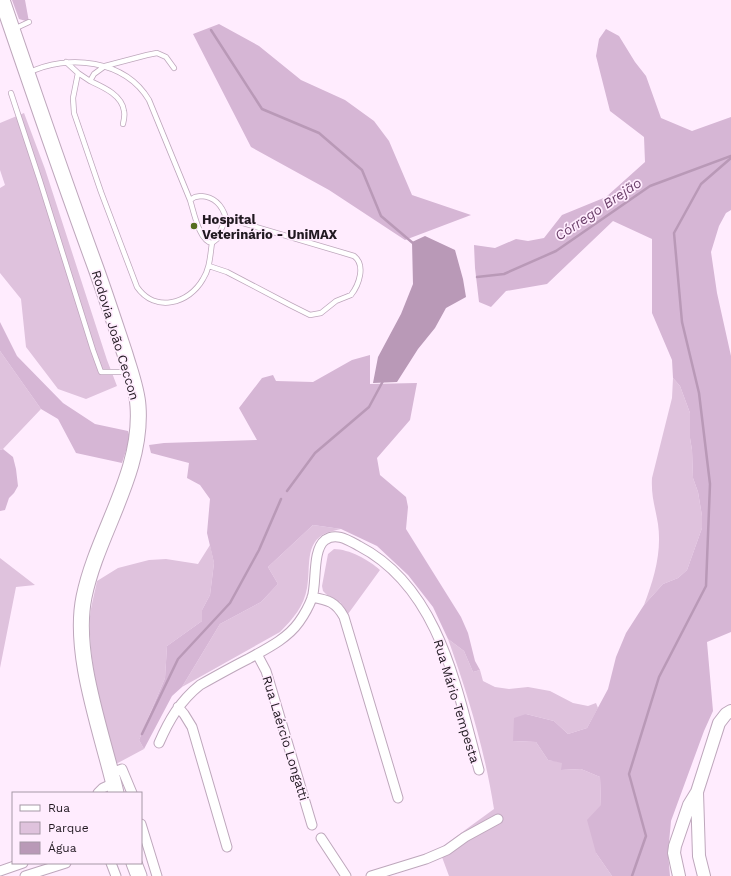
<svg xmlns="http://www.w3.org/2000/svg" width="731" height="876" viewBox="0 0 731 876" font-family="'Work Sans',sans-serif">
<style>
.green{fill:#dfc2dd}
.forest{fill:#d6b6d5}
.water{fill:#b999b7}
.lines{fill:none;stroke-linecap:round;stroke-linejoin:round}
.stream{stroke:#b999b7;stroke-width:2.5}
.service-casing{stroke:#bea7bc;stroke-width:6}
.minor-casing{stroke:#bea7bc;stroke-width:11}
.tertiary-casing{stroke:#bea7bc;stroke-width:14}
.primary-casing{stroke:#bea7bc;stroke-width:17}
.service{stroke:#fff;stroke-width:4.5}
.minor{stroke:#fff;stroke-width:9}
.tertiary{stroke:#fff;stroke-width:12}
.primary{stroke:#fff;stroke-width:15}
.poi-dot{fill:#556e1f;stroke:#ffecfe;stroke-width:1.5}
.labels{text-anchor:middle;stroke-width:3.5;stroke-linejoin:round;paint-order:stroke}
.poi-label{font-size:13px;font-weight:bold;fill:#211921;stroke:#ffecfe;text-anchor:start}
.street-label{font-size:13px;fill:#211921;stroke:#ffecfe}
.water-label{font-size:14px;font-style:italic;fill:#6a3f69;stroke:#ffecfe}
</style>
<rect width="100%" height="100%" fill="#ffecfe"/>
<path class="green" d="M24,113L45,169L107,360L117,386L86,399L58,389L26,347L21,299L0,273V188L5,185L0,170V123Z
M0,351L41,409L3,449L0,450Z
M673,378L680,386L690,413V438L692,450L693,478L698,492L702,516V528L687,570L678,578L663,584L644,605C654,579 662,552 658,524C655,506 651,496 652,478L672,398Z
M313,525L341,529C337,530 331,531 326,533C304,543 311,568 307,588C304,606 293,619 280,632L182,687L220,624L261,602L278,584L268,567Z
M210,545L214,563L210,595L202,610V621L167,646L165,678L139,740L144,749L116,764C104,717 88,666 90,617C91,605 95,592 97,581L118,568L149,560L166,559L198,564Z
M334,549C349,549 369,560 380,570L348,614L340,602L329,597L323,591L322,586L328,554Z
M0,558L35,585L16,587L0,668Z
M448,639L464,651L473,672L480,670L483,681L495,687L509,689L528,687L550,691L573,703L588,706L596,703L598,708L587,728L568,734L554,721L526,714L513,741L536,742L548,760L562,762V770L581,769L600,777L601,805L596,853L612,876H449L439,849L494,809C485,751 468,695 448,639Z"/>
<path class="forest" d="M12,0H25L29,22L19,19Z
M219,24L259,46L301,80L345,100L374,121L389,141L412,195L471,215L405,240L329,190L251,147L193,34Z
M606,29L619,36L635,62L646,76L661,118L692,131L731,117V210L726,213L719,226L711,252L717,293L731,356V632L707,642L713,711L704,731L671,821L668,853L670,876H612L596,853L587,820L601,805L600,777L581,769L561,770L562,763L548,760L536,742L513,741L514,718L526,714L554,721L568,734L587,728L608,689L616,657L626,633L644,605L663,584L678,578L687,570L702,528V516L698,492L693,478L692,450L690,438V413L680,386L673,378L672,360L652,313V239L613,221L547,284L506,291L491,307L479,302L475,268L474,245L495,248L516,239L528,241L544,238L562,215L606,197L645,162L644,137L610,111L596,56L599,39Z
M0,322L17,356L63,403L95,424L128,431L130,438L122,463L76,453L58,419L41,409L0,351Z
M370,355V384L417,383L410,420L377,458L380,475L406,497L408,507L406,529L461,617L468,633L475,661L480,670L473,672L464,651L448,639L433,607L408,575L377,546L341,529L313,525L268,567L278,584L261,602L220,624L182,687L172,696L144,749L139,740L165,678L167,646L202,621V610L210,595L214,563L207,533L210,499L200,485L187,478L189,463L151,453L149,445L164,443L257,440L239,408L262,378L273,375L276,381L313,382L352,360Z
M3,449L13,457L16,469L18,486L14,493L9,498L5,510L0,511V450Z"/>
<path class="water" d="M425,236L455,250L463,279L466,297L446,308L435,328L418,349L397,382L373,383L378,357L401,314L413,284L412,242Z"/>
<g class="lines">
<path class="stream" d="M211,30L262,109L319,133L362,170L381,216L414,244
M477,277L504,274L556,251L650,186L731,156
M287,491L315,453L369,407L383,381
M142,734L178,659L230,603L259,550L281,499
M632,876L646,836L629,774L659,677L706,586L710,484L699,393L682,322L674,233L701,184L731,158"/>
<defs>
<path id="service" d="M14,29L29,22
M66,62L78,73
M174,68L166,57L157,53L147,55L105,66L94,74L90,81L78,73L73,98L74,113L101,192L137,287C155,313 189,304 203,279C210,268 210,256 212,243
M28,73C68,53 125,60 149,100L190,200
M90,81C103,87 122,95 124,111C125,115 124,120 123,124
M11,93L40,181L93,350L101,372H121L128,370
M201,196C215,197 222,205 226,218L217,239L212,243C199,241 194,212 190,200L195,197Z
M209,266L227,272L290,305L310,315L321,313L336,301L351,295C359,285 366,265 354,256L226,218"/>
<path id="minor" d="M312,597C328,600 336,602 344,617L398,798
M257,654L266,671L270,684L312,825
M178,707L184,714L192,727L227,847
M159,743C169,720 180,701 200,685C216,676 232,667 248,659C266,649 287,639 299,622C304,615 309,606 312,598C317,583 312,550 325,540C336,532 348,540 359,546C440,588 457,690 479,770
M111,773L122,769L132,793
M98,793L103,788L114,783
M141,824L157,876
M321,838L346,876
M111,863L116,876
M0,871L23,863
M25,876L66,863
M371,876L426,859L447,850L465,837L498,819"/>
<path id="tertiary" d="M697,792L699,856L704,876
M679,876L674,853L675,846L689,805L697,792L719,723L726,714L731,711"/>
<path id="primary" d="M2,0C32,88 62,176 94,263C105,293 115,324 125,354C130,371 137,389 138,406C143,473 97,533 84,597C72,655 103,735 116,793
M134,863L139,876"/>
</defs>
<use href="#service" class="service-casing"/>
<use href="#minor" class="minor-casing"/>
<use href="#tertiary" class="tertiary-casing"/>
<use href="#primary" class="primary-casing"/>
<use href="#service" class="service"/>
<use href="#minor" class="minor"/>
<use href="#tertiary" class="tertiary"/>
<use href="#primary" class="primary"/>
</g>
<circle class="poi-dot" cx="194" cy="226" r="4"/>
<g class="labels">
<g class="poi-label">
<text x="202" y="224">Hospital<tspan x="202" dy="15">Veterinário - UniMAX</tspan></text>
</g>
<g class="street-label">
<text transform="translate(116 335) rotate(73)" y="5">Rodovia João Ceccon</text>
<text transform="translate(457 701) rotate(73)" y="5">Rua Mário Tempesta</text>
<text transform="translate(286 738) rotate(73)" y="5">Rua Laércio Longatti</text>
</g>
<g class="water-label">
<text transform="translate(598 209) rotate(-34)" y="5">Córrego Brejão</text>
</g>
</g>
<rect x="12" y="792" width="130" height="72" fill="#ffecfe" stroke="#a698a6"/>
<rect x="20" y="805" width="20" height="6" fill="#ffffff" stroke="#a698a6"/>
<text x="48" y="812" font-size="12" fill="#211921">Rua</text>
<rect x="20" y="822" width="20" height="12" fill="#dfc2dd" stroke="#a698a6"/>
<text x="48" y="832" font-size="12" fill="#211921">Parque</text>
<rect x="20" y="842" width="20" height="12" fill="#b999b7" stroke="#a698a6"/>
<text x="48" y="852" font-size="12" fill="#211921">Água</text>
</svg>
